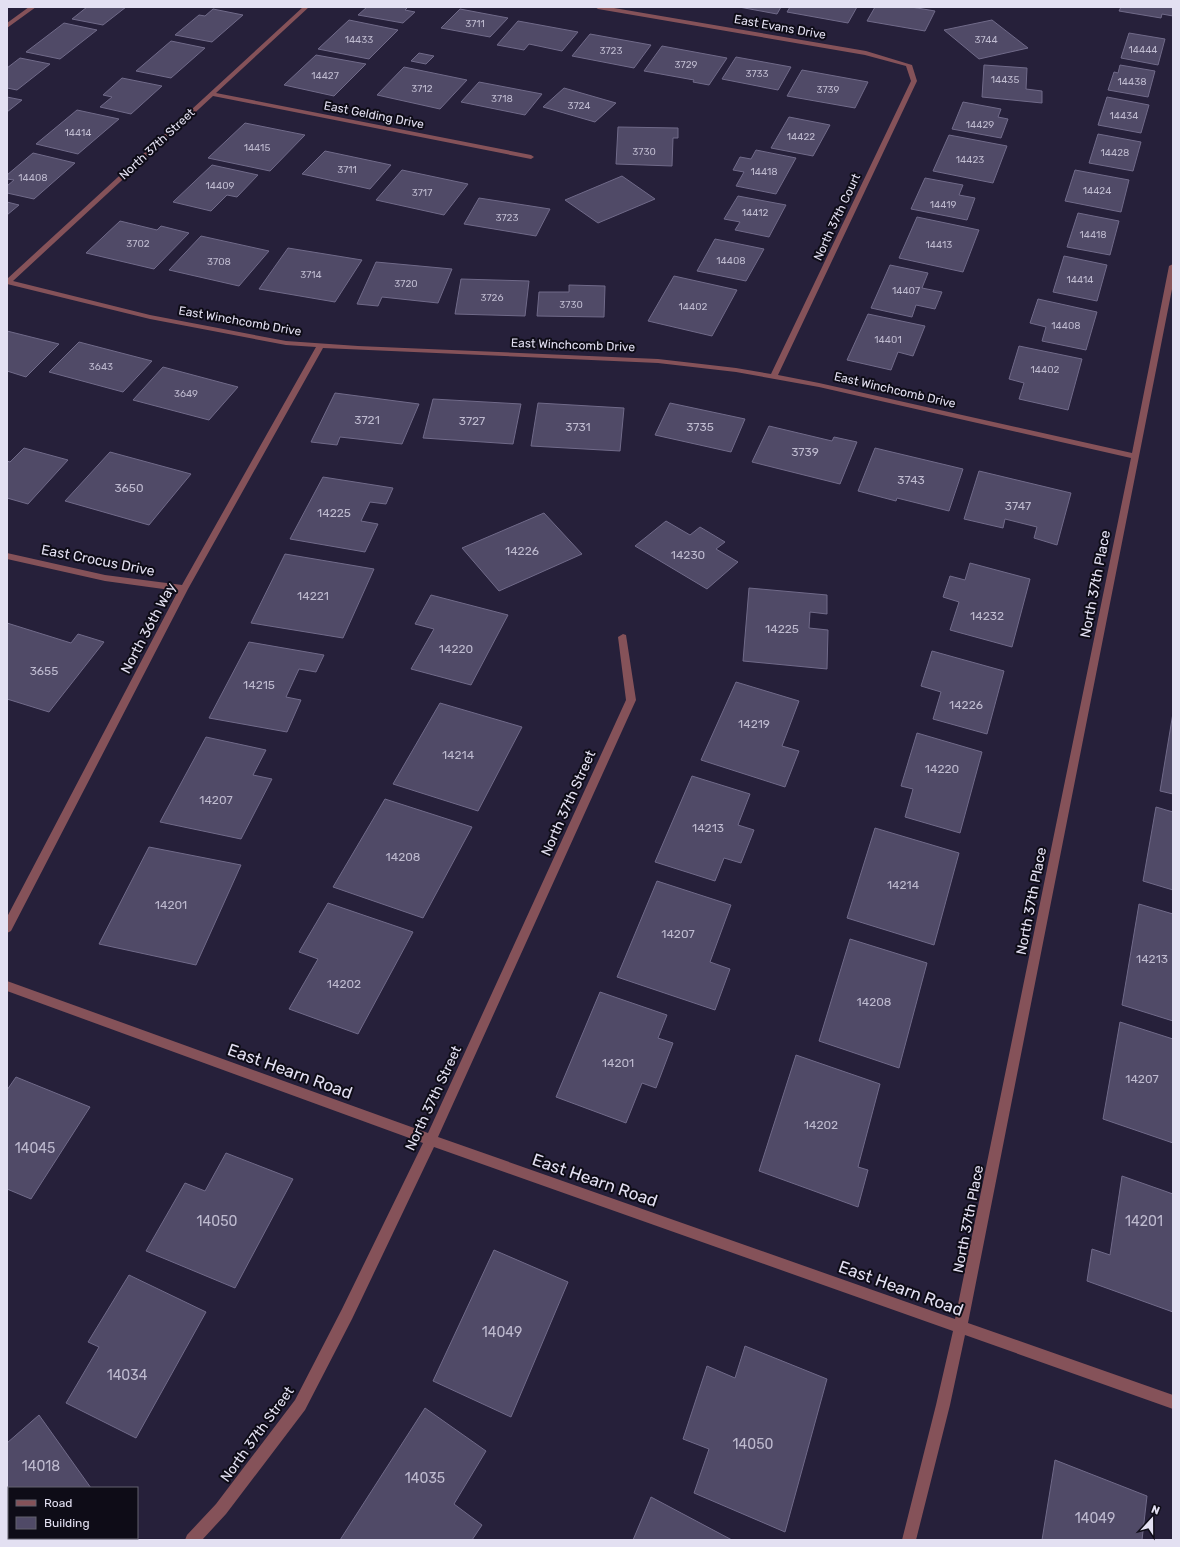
<svg xmlns="http://www.w3.org/2000/svg" width="1180" height="1547" viewBox="0 0 1180 1547" font-family="Rubik,sans-serif">
<style>
.building{fill:#504a67;stroke:#706a89}
.lines{fill:none;stroke-linecap:round;stroke-linejoin:round}
.minor{fill:#855259;fill-rule:evenodd}
.labels{text-anchor:middle;stroke-width:4;stroke-linejoin:round;paint-order:stroke}
.far-number-label{font-size:10px;fill:#bebacf}
.far-street-label{font-size:12px;fill:#e3e0f2;stroke:#0e0c17}
.number-label{font-size:12px;fill:#bebacf}
.street-label{font-size:14px;fill:#e3e0f2;stroke:#0e0c17}
.near-number-label{font-size:14px;fill:#bebacf}
.near-street-label{font-size:17px;fill:#e3e0f2;stroke:#0e0c17}
</style>
<rect width="100%" height="100%" fill="#26203a"/>
<path class="building" d="M87,7H126L103,25L72,19Z
M367,7H408L405,10L415,12L403,23L358,15Z
M739,7H781L777,14Z
M790,7H857L848,23L787,12Z
M875,7H911L935,11L925,31L867,21Z
M1121,7H1173V16L1162,14L1161,18L1119,11Z
M213,9L243,15L212,42L175,35L199,15L205,16Z
M460,9L508,18L490,37L441,28Z
M349,20L398,30L369,59L318,49Z
M992,20L1028,48L979,59L944,30Z
M518,21L578,32L562,51L529,44L524,50L497,45Z
M64,23L97,30L60,59L26,52Z
M1129,33L1165,39L1158,65L1121,58Z
M590,34L651,45L634,68L572,56Z
M171,41L205,48L171,78L136,71Z
M662,46L727,58L709,85L693,82L694,80L644,71Z
M419,53L434,56L426,64L411,61Z
M316,55L366,64L334,96L284,85Z
M736,57L791,67L778,90L722,79Z
M20,58L50,64L17,90L7,88V68Z
M984,65L1027,68L1026,89L1042,91V103L982,97Z
M1120,65L1155,71L1148,97L1108,90L1114,72L1118,73Z
M404,67L467,80L440,109L377,95Z
M802,70L868,82L855,108L787,96Z
M122,78L162,86L131,114L100,107L112,97L103,95Z
M479,82L542,94L525,115L461,102Z
M564,88L616,103L595,122L543,107Z
M7,97L22,100L7,112Z
M1107,97L1149,105L1141,133L1098,125Z
M963,102L1001,109L998,117L1008,119L1001,138L952,129Z
M77,110L119,119L78,154L36,144Z
M789,117L830,125L813,156L771,148Z
M245,123L305,135L270,171L208,158Z
M618,127L678,128V138H673L672,166L616,164Z
M1098,134L1141,142L1133,171L1089,163Z
M949,135L1007,146L993,183L933,171Z
M756,150L796,158L776,194L736,186L744,172L733,170L740,157L751,159Z
M325,151L391,165L370,189L302,174Z
M33,153L75,163L34,199L7,193V186L14,180L7,179V175Z
M212,165L258,175L237,197L227,195L211,211L173,202Z
M402,170L468,184L444,215L376,200Z
M1075,170L1129,180L1121,212L1065,201Z
M622,176L655,199L598,223L565,200Z
M925,178L963,185L959,195L975,198L967,220L911,209Z
M738,196L786,205L769,237L735,230L740,222L724,219Z
M479,198L550,209L536,236L464,224Z
M7,202L19,205L7,215Z
M1078,213L1119,221L1110,255L1067,247Z
M917,217L979,230L963,272L899,258Z
M120,221L157,230L161,226L189,233L154,269L86,253Z
M201,236L269,251L239,286L169,270Z
M715,239L764,249L746,281L697,271Z
M288,248L362,260L335,302L259,289Z
M1064,256L1107,265L1097,301L1053,292Z
M376,262L452,269L438,303L382,297L378,306L357,304Z
M890,265L928,273L922,288L942,292L935,309L916,305L912,317L871,308Z
M674,276L737,290L712,336L648,321Z
M461,279L529,281L525,316L455,314Z
M569,285L605,286L604,317L537,316L539,292H569Z
M1038,299L1097,312L1086,350L1042,341L1046,327L1030,323Z
M868,314L925,326L913,356L898,352L891,370L847,360Z
M7,331L59,344L26,377L7,371Z
M79,342L152,361L123,392L49,372Z
M1019,346L1082,359L1068,410L1019,399L1024,383L1009,379Z
M163,367L238,387L209,420L133,400Z
M335,393L419,404L402,444L340,437L337,445L311,442Z
M433,399L521,404L513,444L423,438Z
M538,403L624,408L620,451L531,446Z
M670,403L745,419L731,452L655,435Z
M769,426L832,441L834,437L857,442L840,484L752,462Z
M24,448L68,460L28,504L7,498V461L10,462Z
M875,448L963,469L949,511L897,498L896,501L858,491Z
M110,452L191,474L149,525L65,501Z
M979,471L1071,493L1057,545L1034,538L1037,527L1005,519L1003,528L964,519Z
M323,477L393,488L386,504L370,502L361,521L378,524L365,552L290,539Z
M544,513L582,554L499,591L462,548Z
M666,521L690,535L700,527L725,542L716,549L738,562L707,589L635,546Z
M285,554L374,569L343,638L251,623Z
M970,563L1030,579L1012,647L950,630L959,602L943,597L950,576L965,580Z
M749,588L827,595V614L810,612L809,628L828,630L827,669L743,661Z
M431,595L508,615L471,685L411,669L434,629L415,624Z
M7,623L71,643L78,634L104,642L49,712L7,699Z
M249,642L324,655L316,672L299,669L286,697L301,700L287,732L209,718Z
M932,651L1004,671L987,734L933,719L941,692L921,686Z
M736,682L799,701L782,746L799,751L785,787L701,760Z
M440,703L522,727L478,811L393,784Z
M1173,713V794L1160,791Z
M917,733L982,752L960,833L905,817L913,789L901,786Z
M206,737L266,750L253,775L272,779L241,839L160,822Z
M692,776L750,794L738,825L754,830L741,863L724,858L715,881L655,862Z
M385,799L472,827L423,918L333,887Z
M1156,807L1173,812V890L1143,881Z
M875,828L959,853L934,945L847,918Z
M149,847L241,865L196,965L99,944Z
M657,881L731,905L710,962L730,969L715,1010L617,977Z
M328,903L413,932L358,1034L289,1009L318,959L299,952Z
M1139,904L1173,914V1021L1122,1005Z
M850,939L927,963L899,1068L819,1041Z
M600,992L667,1015L658,1038L673,1043L656,1088L642,1083L626,1123L556,1097Z
M1120,1022L1173,1039V1143L1103,1119Z
M796,1055L880,1084L858,1167L868,1170L858,1207L759,1171Z
M16,1077L90,1107L31,1199L7,1189V1090Z
M226,1153L293,1179L235,1288L146,1251L185,1183L205,1191Z
M1122,1176L1173,1194V1312L1087,1281L1092,1249L1110,1255Z
M494,1250L568,1282L511,1417L433,1381Z
M129,1275L206,1312L136,1438L66,1403L99,1347L88,1342Z
M745,1346L827,1379L785,1532L694,1493L709,1449L683,1439L707,1366L735,1378Z
M425,1408L486,1451L454,1504L482,1525L472,1540H340Z
M39,1415L91,1488H9V1538H37L35,1540H7V1443Z
M1055,1460L1147,1496L1142,1540H1042Z
M651,1497L732,1540H633Z"/>
<g class="lines">
<path class="minor" d="M29,7H36L7,28V23Z
M303,7H309L216,93L531,155L534,157L531,159L213,96L13,281L150,315L286,341L358,346L658,359L736,368L771,374L911,81L906,66L865,55L598,9L595,7H608L866,51L912,65L917,81L778,375L819,383L1132,453L1169,266L1173,264V284L968,1323L1173,1395V1409L965,1335L950,1405L916,1540H902L936,1405L953,1331L434,1147L352,1319L305,1410L226,1514L202,1540H185L187,1535L216,1504L295,1400L342,1309L423,1143L7,991V981L428,1133L626,700L618,637L623,634L626,635L636,700L438,1137L955,1319L1131,458L819,387L736,372L658,363L323,348L188,589L11,931L7,933V917L178,591L105,581L7,559V553L105,575L182,585L316,347L286,345L150,319L7,284V279Z"/>
</g>
<g class="labels">
<g class="far-number-label">
<text x="475" y="27">3711</text>
<text x="359" y="43">14433</text>
<text x="986" y="43">3744</text>
<text x="1143" y="53">14444</text>
<text x="611" y="54">3723</text>
<text x="686" y="68">3729</text>
<text x="757" y="77">3733</text>
<text x="325" y="79">14427</text>
<text x="1005" y="83">14435</text>
<text x="1132" y="85">14438</text>
<text x="422" y="92">3712</text>
<text x="828" y="93">3739</text>
<text x="502" y="102">3718</text>
<text x="579" y="109">3724</text>
<text x="1124" y="119">14434</text>
<text x="980" y="128">14429</text>
<text x="78" y="136">14414</text>
<text x="801" y="140">14422</text>
<text x="257" y="151">14415</text>
<text x="644" y="155">3730</text>
<text x="1115" y="156">14428</text>
<text x="970" y="163">14423</text>
<text x="347" y="173">3711</text>
<text x="764" y="175">14418</text>
<text x="33" y="181">14408</text>
<text x="220" y="189">14409</text>
<text x="1097" y="194">14424</text>
<text x="422" y="196">3717</text>
<text x="943" y="208">14419</text>
<text x="755" y="216">14412</text>
<text x="507" y="221">3723</text>
<text x="1093" y="238">14418</text>
<text x="138" y="247">3702</text>
<text x="939" y="248">14413</text>
<text x="731" y="264">14408</text>
<text x="219" y="265">3708</text>
<text x="311" y="278">3714</text>
<text x="1080" y="283">14414</text>
<text x="406" y="287">3720</text>
<text x="906" y="294">14407</text>
<text x="492" y="301">3726</text>
<text x="571" y="308">3730</text>
<text x="693" y="310">14402</text>
<text x="1066" y="329">14408</text>
<text x="888" y="343">14401</text>
<text x="101" y="370">3643</text>
<text x="1045" y="373">14402</text>
<text x="186" y="397">3649</text>
</g>
<g class="far-street-label">
<text transform="translate(780 27) rotate(10)" y="4">East Evans Drive</text>
<text transform="translate(374 115) rotate(11)" y="4">East Gelding Drive</text>
<text transform="translate(157 144) rotate(-43)" y="4">North 37th Street</text>
<text transform="translate(837 217) rotate(-65)" y="4">North 37th Court</text>
<text transform="translate(240 321) rotate(10)" y="4">East Winchcomb Drive</text>
<text transform="translate(573 345) rotate(2)" y="4">East Winchcomb Drive</text>
<text transform="translate(895 390) rotate(13)" y="4">East Winchcomb Drive</text>
</g>
<g class="number-label">
<text x="367" y="424">3721</text>
<text x="472" y="425">3727</text>
<text x="578" y="431">3731</text>
<text x="700" y="431">3735</text>
<text x="805" y="456">3739</text>
<text x="911" y="484">3743</text>
<text x="129" y="492">3650</text>
<text x="1018" y="510">3747</text>
<text x="334" y="517">14225</text>
<text x="522" y="555">14226</text>
<text x="688" y="559">14230</text>
<text x="313" y="600">14221</text>
<text x="987" y="620">14232</text>
<text x="782" y="633">14225</text>
<text x="456" y="653">14220</text>
<text x="44" y="675">3655</text>
<text x="259" y="689">14215</text>
<text x="966" y="709">14226</text>
<text x="754" y="728">14219</text>
<text x="458" y="759">14214</text>
<text x="942" y="773">14220</text>
<text x="216" y="804">14207</text>
<text x="708" y="832">14213</text>
<text x="403" y="861">14208</text>
<text x="903" y="889">14214</text>
<text x="171" y="909">14201</text>
<text x="678" y="938">14207</text>
<text x="1152" y="963">14213</text>
<text x="344" y="988">14202</text>
<text x="874" y="1006">14208</text>
<text x="618" y="1067">14201</text>
<text x="1142" y="1083">14207</text>
<text x="821" y="1129">14202</text>
</g>
<g class="street-label">
<text transform="translate(98 560) rotate(11)" y="5">East Crocus Drive</text>
<text transform="translate(1095 584) rotate(-79)" y="5">North 37th Place</text>
<text transform="translate(148 628) rotate(-62)" y="5">North 36th Way</text>
<text transform="translate(568 803) rotate(-66)" y="5">North 37th Street</text>
<text transform="translate(1031 901) rotate(-79)" y="5">North 37th Place</text>
<text transform="translate(433 1098) rotate(-65)" y="5">North 37th Street</text>
<text transform="translate(968 1219) rotate(-79)" y="5">North 37th Place</text>
<text transform="translate(257 1434) rotate(-54)" y="5">North 37th Street</text>
</g>
<g class="near-number-label">
<text x="35" y="1153">14045</text>
<text x="217" y="1226">14050</text>
<text x="1144" y="1226">14201</text>
<text x="502" y="1337">14049</text>
<text x="127" y="1380">14034</text>
<text x="753" y="1449">14050</text>
<text x="41" y="1471">14018</text>
<text x="425" y="1483">14035</text>
<text x="1095" y="1523">14049</text>
</g>
<g class="near-street-label">
<text transform="translate(290 1071) rotate(20)" y="6">East Hearn Road</text>
<text transform="translate(595 1180) rotate(19)" y="6">East Hearn Road</text>
<text transform="translate(901 1288) rotate(20)" y="6">East Hearn Road</text>
</g>
</g>
<rect width="1180" height="1547" fill="none" stroke="#e3e0f2" stroke-width="16"/>
<rect x="8" y="1487" width="130" height="52" fill="#0e0c17" stroke="#63616f"/>
<rect x="16" y="1500" width="20" height="6" fill="#855259" stroke="#63616f"/>
<text x="44" y="1507" font-size="12" fill="#e3e0f2">Road</text>
<rect x="16" y="1517" width="20" height="12" fill="#504a67" stroke="#63616f"/>
<text x="44" y="1527" font-size="12" fill="#e3e0f2">Building</text>
<g transform="translate(1152 1519) rotate(21)" stroke="#0e0c17" stroke-width="3" paint-order="stroke">
<path d="M0-3L7 15L0 10L-7 15Z" fill="#e3e0f2"/>
<text y="-6" font-size="11" font-weight="bold" text-anchor="middle" fill="#e3e0f2">N</text>
</g>
</svg>
